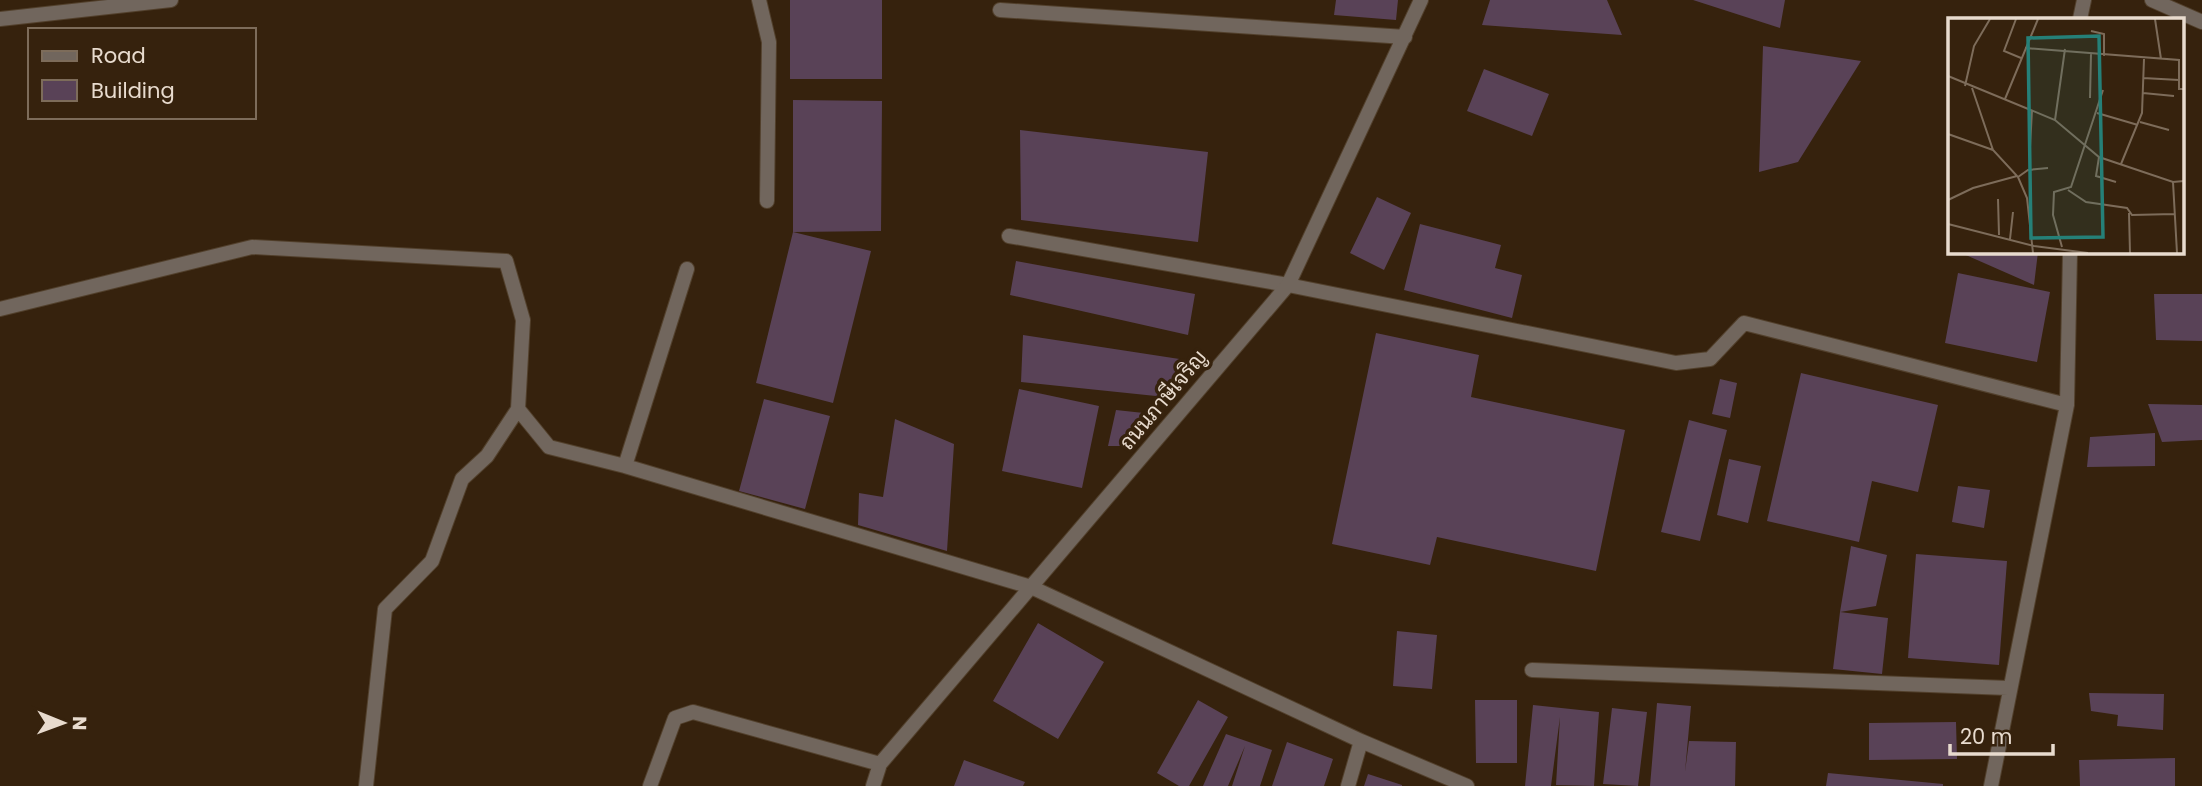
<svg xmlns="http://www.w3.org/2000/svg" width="2202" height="786" viewBox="0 0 2202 786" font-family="Poppins,Sarabun,sans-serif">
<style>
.building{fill:#594257}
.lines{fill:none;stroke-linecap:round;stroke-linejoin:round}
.service-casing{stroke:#52402c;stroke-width:16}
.minor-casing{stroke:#52402c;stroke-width:16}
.service{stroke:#71665d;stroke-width:14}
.minor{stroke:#71665d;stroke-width:14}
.labels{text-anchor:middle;stroke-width:7;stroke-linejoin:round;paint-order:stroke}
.street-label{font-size:21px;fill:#e8dbce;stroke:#36220d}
.inset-road{fill:none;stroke:#7d6c5a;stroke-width:2}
.view{fill:#258078;fill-opacity:0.15;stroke:#258078;stroke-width:3.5}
.inset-edge{fill:none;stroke:#e8dbce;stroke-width:3.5}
</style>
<rect width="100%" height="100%" fill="#36220d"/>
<path class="building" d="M790,0H882V79H790Z
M1336,0H1398L1396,20L1334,15Z
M1490,0H1607L1622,35L1482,25Z
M1693,0H1785L1780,28Z
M1763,46L1861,61L1798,162L1759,172Z
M1484,69L1549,94L1532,136L1467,111Z
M793,100L882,101L881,231L793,232Z
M1020,130L1208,152L1198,242L1021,220Z
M1377,197L1411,213L1384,270L1350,253Z
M1420,224L1501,245L1495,268L1522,275L1512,318L1404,290Z
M793,232L871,251L833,403L756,383Z
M1959,252H2038L2034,285Z
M1016,261L1195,294L1188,335L1010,295Z
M1958,273L2050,292L2037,362L1945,343Z
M2154,294H2202V341L2156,340Z
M1376,333L1479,355L1471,397L1625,430L1596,571L1437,537L1430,565L1332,544Z
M1023,335L1186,360L1175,398L1021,382Z
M1801,373L1938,405L1918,492L1872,481L1859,542L1767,521Z
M1720,379L1737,383L1730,418L1712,414Z
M1019,389L1099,406L1082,488L1002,471Z
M764,399L830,416L805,509L739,491Z
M2148,404L2202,405V440L2162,442Z
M1116,410L1153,414L1138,446H1108Z
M895,419L954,444L947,551L858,525L859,493L883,497Z
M1689,420L1727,430L1700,541L1661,532Z
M2155,433V466L2087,467L2090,437Z
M1729,459L1761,466L1748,523L1717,515Z
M1958,486L1990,490L1984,528L1952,522Z
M1851,546L1887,555L1876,606L1840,612Z
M1916,554L2007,561L1999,665L1908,658Z
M1840,612L1888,618L1882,674L1833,669Z
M1038,623L1104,662L1058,739L993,701Z
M1397,631L1437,635L1432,689L1393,686Z
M2089,693L2164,694L2163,730L2117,726L2118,715L2091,711Z
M1198,700L1228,717L1189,786H1179L1157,773Z
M1475,700H1517V763H1476Z
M1657,703L1691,706L1685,772L1689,741L1736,742L1735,786H1650Z
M1533,705L1599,712L1594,786L1556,785L1560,717L1551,786H1525Z
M1612,708L1647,712L1638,786L1603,784Z
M1956,722L1957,759L1869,760V723Z
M1226,734L1272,750L1260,786H1232L1245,746L1228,786H1203Z
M1287,742L1333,759L1324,786H1272Z
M2175,758V786H2080L2079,760Z
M964,760L1025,782L1023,786H954Z
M1828,773L1943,784V786H1826Z
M1368,774L1402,785V786H1364Z"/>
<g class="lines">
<defs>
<path id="service" d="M1009,236L1288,285"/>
<path id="minor" d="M759,0L769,42L767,201
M2152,0L2202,22
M1000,10L1405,37
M0,19L171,0
M2080,19L2084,0
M1288,285L1676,363L1710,359L1744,323L2067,405
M0,309L252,247L506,261L523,320L518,409L549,447L625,466L1031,587L1361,741L1467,786
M625,466L687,269
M1532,670L2008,688
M366,786L385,609L432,561L462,479L487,456L518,409
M650,786L675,718L693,712L880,764
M873,786L880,764L1288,285L1421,0
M1348,786L1361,741
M1991,786L2067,405L2070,252"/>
</defs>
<use href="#service" class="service-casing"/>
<use href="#minor" class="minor-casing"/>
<use href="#service" class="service"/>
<use href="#minor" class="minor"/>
</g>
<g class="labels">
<g class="street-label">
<text transform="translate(1163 400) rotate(-50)" y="7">ถนนภาษีเจริญ</text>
</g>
</g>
<g transform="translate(1948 18)">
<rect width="236" height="236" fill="#36220d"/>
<path class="inset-road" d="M68,1L56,33L73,40M207,1L213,41M143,13L156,16V38M77,30L231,42V71H236M0,58L107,102L151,139L225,164L236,163M195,60L231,62M17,68L26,28L42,1M24,70L45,132L70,159L79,180L85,235M195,75L226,78M142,80L143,36M57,81L90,1M149,95L190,107M107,102L117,31M192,104L221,112M0,116L45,132M82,129L84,92M151,139L148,158L168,164M173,146L194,95L196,41M70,159L80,152L100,150M225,164L229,235M120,172L138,184L179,190L184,197L226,196M50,181L51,217M0,182L25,170L69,158M181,195L182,235M0,206L86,228L140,235M62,221L65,194M114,229L105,197L106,174L123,169L155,72"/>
<path class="view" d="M151,18L155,219L83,220L80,20Z"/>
<rect width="236" height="236" class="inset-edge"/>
</g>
<rect x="28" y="28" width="228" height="91" fill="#36220d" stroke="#7d6c5a" stroke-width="2"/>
<rect x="42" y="51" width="35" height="10" fill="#71665d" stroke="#7d6c5a" stroke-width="2"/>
<text x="91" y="63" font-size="21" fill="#e8dbce">Road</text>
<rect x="42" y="80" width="35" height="21" fill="#594257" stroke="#7d6c5a" stroke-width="2"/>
<text x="91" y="98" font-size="21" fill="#e8dbce">Building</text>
<g transform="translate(63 723) rotate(91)" stroke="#36220d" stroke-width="5" paint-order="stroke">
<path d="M0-5L12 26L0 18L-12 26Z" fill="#e8dbce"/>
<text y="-10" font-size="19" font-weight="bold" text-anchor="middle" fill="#e8dbce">N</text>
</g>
<path d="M1950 744v10h103v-10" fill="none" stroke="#e8dbce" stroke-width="3.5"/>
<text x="1960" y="744" font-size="21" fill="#e8dbce" stroke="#36220d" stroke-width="5" paint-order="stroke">20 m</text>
</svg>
